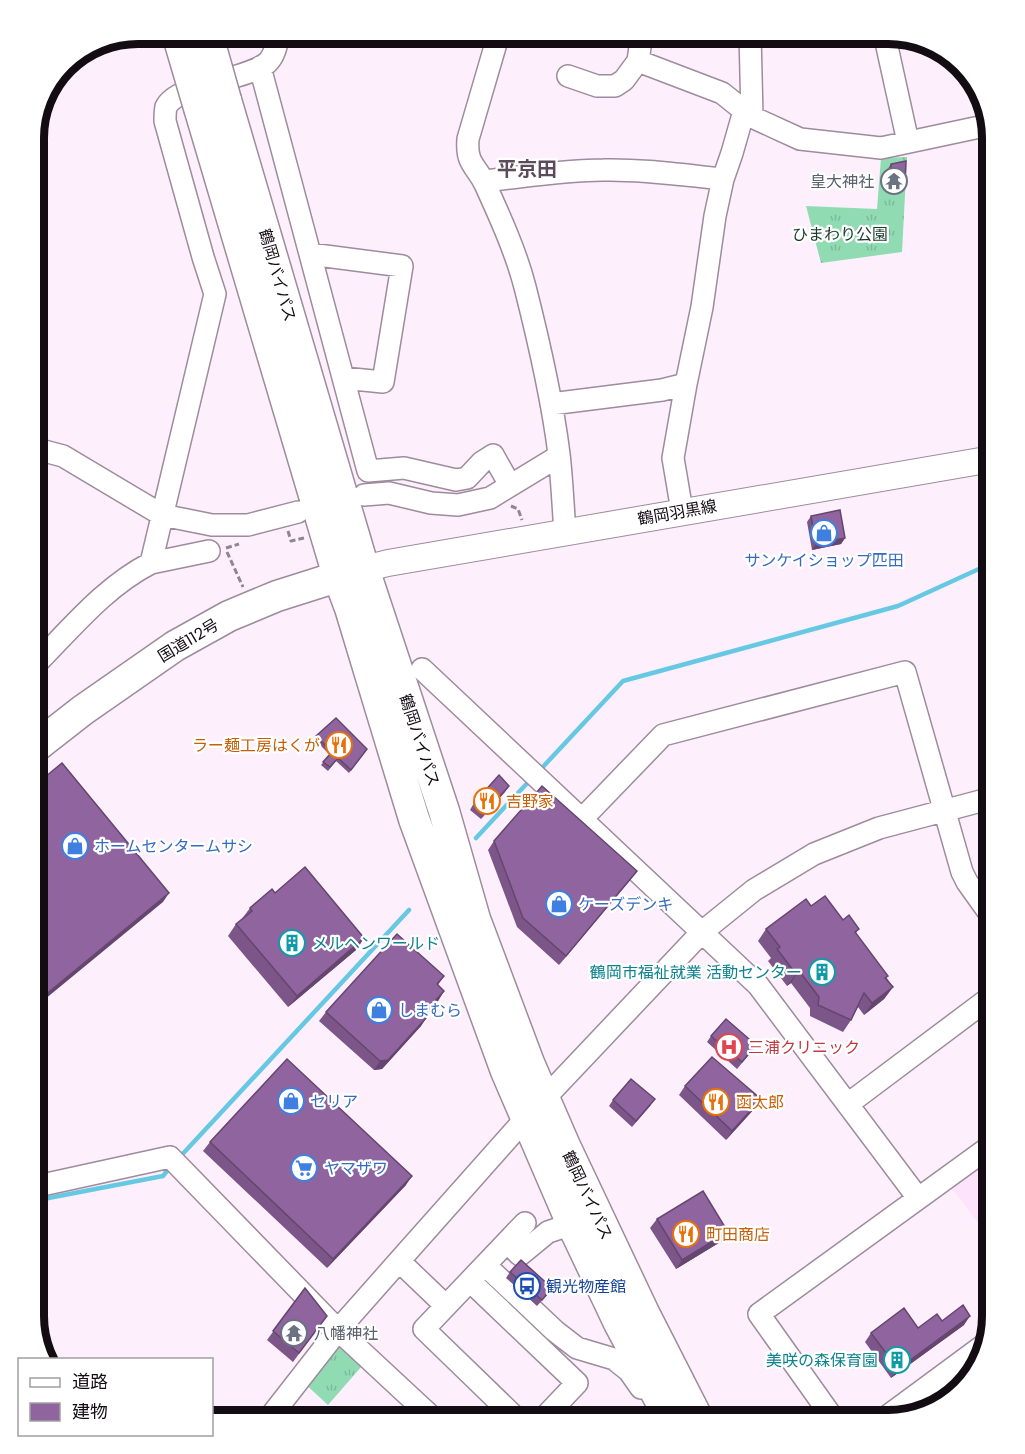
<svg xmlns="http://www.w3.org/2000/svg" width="1025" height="1454" viewBox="0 0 1025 1454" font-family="Poppins,'Noto Sans JP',sans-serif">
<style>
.built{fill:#fee3fd}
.grass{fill:url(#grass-tufts)}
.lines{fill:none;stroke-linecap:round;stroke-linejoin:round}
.stream{stroke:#67c8e4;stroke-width:4.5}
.minor-casing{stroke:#9e8b9d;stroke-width:24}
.major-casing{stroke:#9e8b9d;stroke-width:28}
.highway-casing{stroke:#9e8b9d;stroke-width:33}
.path{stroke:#90868f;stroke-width:3;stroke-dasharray:6 3;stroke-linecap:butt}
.minor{stroke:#fff;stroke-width:21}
.major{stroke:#fff;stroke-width:26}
.highway{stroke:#fff;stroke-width:30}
.highway-bridge-casing{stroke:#9e8b9d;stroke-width:33;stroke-linecap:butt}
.highway-bridge{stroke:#fff;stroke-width:30}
.wall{fill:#7c5688}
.shaded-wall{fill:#65466f}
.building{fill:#90649e;stroke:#65466f;stroke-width:1.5}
.labels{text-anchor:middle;stroke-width:4.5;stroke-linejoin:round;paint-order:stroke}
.worship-label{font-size:16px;fill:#5b616d;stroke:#fff;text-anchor:end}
.park-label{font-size:16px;fill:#183b2a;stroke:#fff}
.street-label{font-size:16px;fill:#130c13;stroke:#fff}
.shop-label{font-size:16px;fill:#366cbe;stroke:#fff;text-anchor:start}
.food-label{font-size:16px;fill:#c56008;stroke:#fff;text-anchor:start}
.culture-label{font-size:16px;fill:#0d838f;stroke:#fff;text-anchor:end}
.health-label{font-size:16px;fill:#be3a42;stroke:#fff;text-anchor:start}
.transit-label{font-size:16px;fill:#164399;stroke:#fff;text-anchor:start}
.quarter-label{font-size:20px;font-weight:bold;fill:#5c4b5b;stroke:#fff}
.rim{fill:none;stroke:#130c13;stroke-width:8}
</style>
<defs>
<pattern id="grass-tufts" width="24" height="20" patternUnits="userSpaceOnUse" patternTransform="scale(1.5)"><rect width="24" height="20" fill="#91dbb3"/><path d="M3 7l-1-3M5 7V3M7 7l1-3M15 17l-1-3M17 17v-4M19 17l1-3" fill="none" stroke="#7cbb99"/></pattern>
</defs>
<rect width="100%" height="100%" fill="#fdf0fc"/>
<path class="built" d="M992,1155V1241L950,1186Z"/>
<path class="grass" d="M907,157L902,252L821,263L806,206L877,209L881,158Z
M336,1343L362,1366L328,1405L303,1382Z
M983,1351L978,1369L940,1407L891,1420Z"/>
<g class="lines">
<path class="stream" d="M540,770L623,681L898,606L992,563
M476,838L532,778
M178,1159L409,910
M33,1201L163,1176L170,1167"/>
<defs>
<path id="minor" d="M499,33L468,139C466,165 476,165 485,184C500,217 516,252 525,287C539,342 552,398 559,454C562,480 563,506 565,532
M750,33L752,117
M884,33L908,142
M638,61L722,93L752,117L800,139L881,148L989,125
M260,67L368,471L404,468L456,480L467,478L482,462L493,455L510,485
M568,76L597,86H615L624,80L638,61L642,33
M484,181C523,177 563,170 603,170C643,169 683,175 723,179
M310,254L402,266L383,382L343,378
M551,404L662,390L686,384L702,307L715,216L723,179L732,153L744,111
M33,448L63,456L162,515L212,525H248L298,512
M364,495L389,493L431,503L458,505L490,498L559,456
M682,511L673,458L686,384
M151,563L209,551
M33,667C70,630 104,587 151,563L215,294L203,257L165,121C165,116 165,111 166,107C177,84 244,81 267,63C275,56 277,43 279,33
M422,669L758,985L918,1198
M581,820L663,735L905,672L962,872L967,882L992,917
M848,1104L992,996
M33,1187L170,1157L338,1330L436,1421
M507,1242L520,1255L548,1232L572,1224
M399,1261L446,1306
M485,1265L555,1331L577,1348L614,1359L629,1371L641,1388
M470,1281L577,1383L541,1421
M267,1421L338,1330L399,1261L526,1118L702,932L754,890L814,854L879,828L992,798
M519,1421L424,1329L525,1223
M835,1421L759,1314L992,1145
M881,1421L984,1345"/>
<path id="major" d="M364,569L388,563L992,459"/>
<path id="highway" d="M226,100L364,569L444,811L475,919L529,1063L565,1146L644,1313L699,1421
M200,111L338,576L350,608L414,819L506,1071L572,1224L619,1323L671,1421
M33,749L83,710L175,646L229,616L277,596L356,571"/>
</defs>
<use href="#minor" class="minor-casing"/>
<use href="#major" class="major-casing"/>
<use href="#highway" class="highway-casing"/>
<path class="path" d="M511,506L518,509L522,520
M288,531L291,541L304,538
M226,548L239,544
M227,552L243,587"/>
<use href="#minor" class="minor"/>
<use href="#major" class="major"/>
<use href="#highway" class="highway"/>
<defs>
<path id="highway-bridge" d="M177,33L200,111
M207,33L226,100"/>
</defs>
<use href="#highway-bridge" class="highway-bridge-casing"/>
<use href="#highway-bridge" class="highway-bridge"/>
</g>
<path class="wall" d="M891,164L900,191H887V170Z
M811,516L845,538L841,544L812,550L807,522Z
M992,653V688H991L984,663L990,654Z
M316,736L367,749L349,773L336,761L328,771L321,765L330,755L314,739Z
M509,786L481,819L470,810L474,803Z
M494,841L637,871L630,880L559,965L517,927L488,850Z
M275,893L364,938L356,950L288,1007L228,936L236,924L241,920L250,908Z
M811,906L843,920L859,929L856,933L893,987L884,999L864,1015L858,1007L851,1020L843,1032L810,1016V1008L791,983L787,986L768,961L771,958L758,941L766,929Z
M444,976L438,985L444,991L438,1001L427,1012L421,1026L382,1069L374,1070L319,1021L326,1012Z
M711,1036L752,1051L737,1069L707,1042Z
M685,1086L755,1108L726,1140L679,1095Z
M613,1100L651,1105L632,1127L609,1106Z
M210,1142L406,1185L327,1268L203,1151Z
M657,1219L728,1232L722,1241L676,1269L650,1228Z
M510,1272L548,1294L537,1306L506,1278Z
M305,1288L327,1316L293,1362L267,1340Z
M942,1321L964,1325L891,1378L865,1342L871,1333L918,1328Z"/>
<path class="shaded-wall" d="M905,184L900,191H887L891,185Z
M845,538L841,544L812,550L816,544Z
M509,786L505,792L481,819L485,813Z
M637,871L630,880L559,965L566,956Z
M169,893L163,902L33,1009V1005Z
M364,938L356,950L288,1007L297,996Z
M799,971L791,983L787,986L796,974Z
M893,987L884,999L864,1015L872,1003Z
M444,991L438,1001L421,1019L427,1010Z
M427,1017L421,1026L382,1069L374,1070L380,1061Z
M761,1099L755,1108L726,1140L732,1131Z
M412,1176L406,1185L327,1268L333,1259Z
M728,1232L722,1241L676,1269L682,1260Z
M970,1316L964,1325L891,1378L898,1369Z"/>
<path class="building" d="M906,161L905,184L891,185V164Z
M840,510L845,538L816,544L811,516Z
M336,718L367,749L351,770L338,758L330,767L323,762L332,752L316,736Z
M62,763L169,893L33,1005V787Z
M499,775L509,786L485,813L474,803Z
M542,786L637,871L566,956L523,918L494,841Z
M305,867L364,938L297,996L236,924L252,911L250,908L272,889L275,893Z
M825,896L843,920L849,915L859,929L855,932L888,976L885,978L893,987L872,1003L864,993L851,1020L818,1005L819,997L799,971L796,974L777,949L780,947L766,929L806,899L811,906Z
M397,934L444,976L437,984L444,991L427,1010V1017L388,1060L380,1061L326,1012Z
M726,1019L756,1045L742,1062L711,1036Z
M712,1057L761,1099L732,1131L685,1086Z
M287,1059L412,1176L333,1259L210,1142Z
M631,1079L655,1099L636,1121L613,1100Z
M703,1191L728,1232L682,1260L657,1219Z
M521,1260L552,1288L542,1300L510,1272Z
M305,1288L327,1316L299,1353L273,1331Z
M963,1305L970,1316L898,1369L871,1333L904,1308L918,1328L937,1314L942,1321Z
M624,1416L630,1421H619Z"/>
<defs>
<symbol id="temple-ring" viewBox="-11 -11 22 22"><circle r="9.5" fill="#fff" stroke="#6b7280" stroke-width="1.5"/><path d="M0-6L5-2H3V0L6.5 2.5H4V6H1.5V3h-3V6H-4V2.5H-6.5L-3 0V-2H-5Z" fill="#6b7280"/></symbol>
<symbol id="shop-ring" viewBox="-11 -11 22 22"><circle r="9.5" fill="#fff" stroke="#3f7fe0" stroke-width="1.5"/><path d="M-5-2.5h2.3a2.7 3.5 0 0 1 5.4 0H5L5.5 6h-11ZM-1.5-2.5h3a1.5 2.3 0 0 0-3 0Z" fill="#3f7fe0"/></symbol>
<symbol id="restaurant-ring" viewBox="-11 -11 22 22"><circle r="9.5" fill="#fff" stroke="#e8710a" stroke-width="1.5"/><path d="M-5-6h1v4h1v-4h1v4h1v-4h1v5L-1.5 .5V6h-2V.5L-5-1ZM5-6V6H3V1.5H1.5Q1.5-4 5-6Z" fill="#e8710a"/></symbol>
<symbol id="building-ring" viewBox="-11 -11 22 22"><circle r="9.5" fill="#fff" stroke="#0f9aa8" stroke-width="1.5"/><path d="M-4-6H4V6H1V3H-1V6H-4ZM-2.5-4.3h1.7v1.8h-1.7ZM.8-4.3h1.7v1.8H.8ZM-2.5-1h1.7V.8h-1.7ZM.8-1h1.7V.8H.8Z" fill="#0f9aa8"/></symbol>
<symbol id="hospital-ring" viewBox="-11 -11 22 22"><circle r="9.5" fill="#fff" stroke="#e0444e" stroke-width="1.5"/><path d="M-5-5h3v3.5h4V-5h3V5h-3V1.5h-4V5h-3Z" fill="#e0444e"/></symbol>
<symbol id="supermarket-ring" viewBox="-11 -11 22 22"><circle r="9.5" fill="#fff" stroke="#3f7fe0" stroke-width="1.5"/><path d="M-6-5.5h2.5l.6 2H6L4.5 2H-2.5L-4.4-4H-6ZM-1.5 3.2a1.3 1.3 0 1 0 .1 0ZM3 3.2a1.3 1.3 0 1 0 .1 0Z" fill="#3f7fe0"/></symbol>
<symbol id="bus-ring" viewBox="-11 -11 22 22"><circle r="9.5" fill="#fff" stroke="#1a4fb4" stroke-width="1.5"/><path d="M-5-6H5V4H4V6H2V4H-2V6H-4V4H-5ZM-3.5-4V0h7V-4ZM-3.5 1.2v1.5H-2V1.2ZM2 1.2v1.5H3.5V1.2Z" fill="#1a4fb4"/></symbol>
</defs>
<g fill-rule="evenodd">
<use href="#temple-ring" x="879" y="166" width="30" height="30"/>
<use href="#shop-ring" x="809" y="518" width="30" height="30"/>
<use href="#restaurant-ring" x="324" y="730" width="30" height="30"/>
<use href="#restaurant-ring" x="472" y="786" width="30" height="30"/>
<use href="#shop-ring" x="60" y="831" width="30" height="30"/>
<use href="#shop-ring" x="544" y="889" width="30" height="30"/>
<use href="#building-ring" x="277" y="928" width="30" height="30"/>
<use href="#building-ring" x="807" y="957" width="30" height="30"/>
<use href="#shop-ring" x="364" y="995" width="30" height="30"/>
<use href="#hospital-ring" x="714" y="1032" width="30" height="30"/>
<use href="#shop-ring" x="276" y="1086" width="30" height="30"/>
<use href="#restaurant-ring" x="701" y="1087" width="30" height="30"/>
<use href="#supermarket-ring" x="289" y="1153" width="30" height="30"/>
<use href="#restaurant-ring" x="671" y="1219" width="30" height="30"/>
<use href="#bus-ring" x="512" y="1271" width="30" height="30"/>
<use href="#temple-ring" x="279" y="1318" width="30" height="30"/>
<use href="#building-ring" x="882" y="1345" width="30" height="30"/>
</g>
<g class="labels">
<g class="worship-label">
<text x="874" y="187">皇大神社</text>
<text x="314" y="1339" text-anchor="start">八幡神社</text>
</g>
<g class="park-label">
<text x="840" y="240">ひまわり公園</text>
</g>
<g class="street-label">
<text transform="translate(278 275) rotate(74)" y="6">鶴岡バイパス</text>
<text transform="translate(677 512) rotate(-10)" y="6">鶴岡羽黒線</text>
<text transform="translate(188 640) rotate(-31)" y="6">国道112号</text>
<text transform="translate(420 740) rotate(72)" y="6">鶴岡バイパス</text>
<text transform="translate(588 1195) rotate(65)" y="6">鶴岡バイパス</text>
</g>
<g class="shop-label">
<text x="824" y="566" text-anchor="middle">サンケイショップ匹田</text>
<text x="94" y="852">ホームセンタームサシ</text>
<text x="578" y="910">ケーズデンキ</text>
<text x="398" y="1016">しまむら</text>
<text x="310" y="1107">セリア</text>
<text x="324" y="1174">ヤマザワ</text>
</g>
<g class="food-label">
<text x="320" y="751" text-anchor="end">ラー麺工房はくが</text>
<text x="506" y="807">吉野家</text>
<text x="736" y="1108">函太郎</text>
<text x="706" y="1240">町田商店</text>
</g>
<g class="culture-label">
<text x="312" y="949" text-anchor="start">メルヘンワールド</text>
<text x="802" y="978">鶴岡市福祉就業 活動センター</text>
<text x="878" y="1366">美咲の森保育園</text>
</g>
<g class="health-label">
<text x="748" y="1053">三浦クリニック</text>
</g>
<g class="transit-label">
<text x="546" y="1292">観光物産館</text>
</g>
<g class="quarter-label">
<text x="527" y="176">平京田</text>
</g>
</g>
<path d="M0 0H1025V1454H0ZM138 44H888A94 94 0 0 1 982 138V1316A94 94 0 0 1 888 1410H138A94 94 0 0 1 44 1316V138A94 94 0 0 1 138 44Z" fill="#fff" fill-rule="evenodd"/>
<path class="rim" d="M138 44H888A94 94 0 0 1 982 138V1316A94 94 0 0 1 888 1410H138A94 94 0 0 1 44 1316V138A94 94 0 0 1 138 44Z"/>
<rect x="18" y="1358" width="195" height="78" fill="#ffffff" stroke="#a19ea1" stroke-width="1.5"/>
<rect x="30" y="1378" width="30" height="9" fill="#ffffff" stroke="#a19ea1" stroke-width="1.5"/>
<text x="72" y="1388" font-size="18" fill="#130c13">道路</text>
<rect x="30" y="1403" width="30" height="18" fill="#90649e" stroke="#a19ea1" stroke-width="1.5"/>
<text x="72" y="1418" font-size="18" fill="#130c13">建物</text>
</svg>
